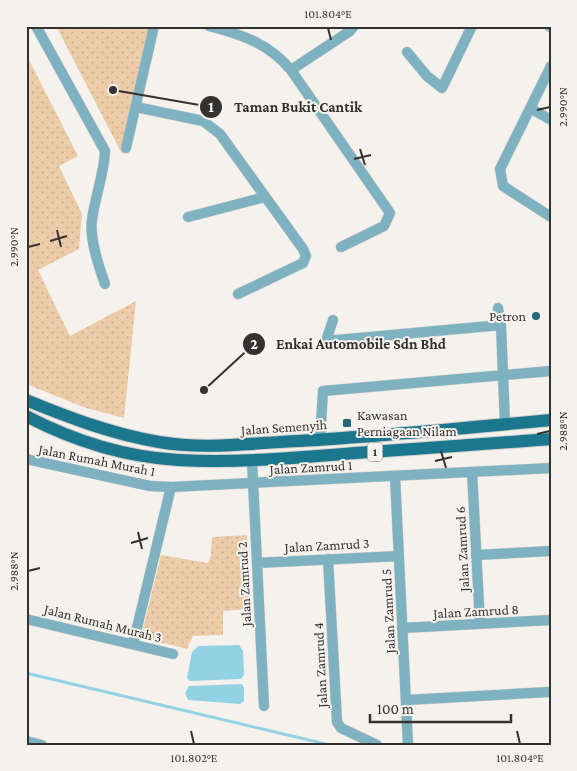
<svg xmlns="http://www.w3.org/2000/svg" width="577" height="771" viewBox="0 0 577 771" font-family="'Crimson Pro',serif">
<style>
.grass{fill:url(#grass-dots)}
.water{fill:#93d2e5}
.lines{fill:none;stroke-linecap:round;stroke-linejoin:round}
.stream{stroke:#93d2e5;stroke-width:3}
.minor-casing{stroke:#d2cfcc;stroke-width:11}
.major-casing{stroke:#d2cfcc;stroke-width:14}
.minor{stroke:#7fb2c1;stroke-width:10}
.major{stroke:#1a778d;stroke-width:12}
.ticks{fill:none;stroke:#333230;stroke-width:2}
.poi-dot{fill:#236778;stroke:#f5f2ee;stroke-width:2}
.labels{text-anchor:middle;stroke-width:4;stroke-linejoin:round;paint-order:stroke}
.shield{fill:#f5f2ee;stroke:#6d6c69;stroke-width:1}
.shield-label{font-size:12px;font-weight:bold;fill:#333230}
.poi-label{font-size:14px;fill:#333230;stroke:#f5f2ee;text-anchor:end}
.street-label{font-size:14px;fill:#333230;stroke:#f5f2ee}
.leader{fill:none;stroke:#333230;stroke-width:2}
.callout-dot{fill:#333230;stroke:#f5f2ee;stroke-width:2}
.mark-label{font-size:15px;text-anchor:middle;font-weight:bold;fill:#fff}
.callout-label{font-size:15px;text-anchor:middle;font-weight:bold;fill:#333230;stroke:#f5f2ee;stroke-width:4;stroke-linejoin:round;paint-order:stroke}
.neatline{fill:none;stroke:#333230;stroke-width:2}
.ticks-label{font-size:12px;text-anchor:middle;fill:#333230}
</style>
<defs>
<pattern id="grass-dots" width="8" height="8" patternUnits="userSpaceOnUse" patternTransform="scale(1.25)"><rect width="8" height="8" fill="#edcda9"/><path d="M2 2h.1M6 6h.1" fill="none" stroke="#ccb092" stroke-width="1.8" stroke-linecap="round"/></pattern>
</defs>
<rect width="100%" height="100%" fill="#f5f2ee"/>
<path class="grass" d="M56,26H150L122,154Z
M26,54L78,156L59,166L82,214L79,249L38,270L70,336L136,301L124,418L86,408L26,384Z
M247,535L251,609L223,611V635L193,636L187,649L147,639L142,633L161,555L208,563L211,555L212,537Z"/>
<path class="water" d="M239,645L243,651L244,675L241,679L190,681L187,678L192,652L198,646Z
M242,684L244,688V701L240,704L188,700L185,693L189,686Z"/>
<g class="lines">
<path class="stream" d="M26,673L330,745"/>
<defs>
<path id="minor" d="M36,26L105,151C104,175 95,196 92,220C89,238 99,267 105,284
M209,26C243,35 268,43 291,70L390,213L384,226L341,247
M549,26L551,27
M407,52L427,76L442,88L472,26
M551,66L500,169L503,186L551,217
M291,70L350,31L354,26
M136,107L203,121L220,134L303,249L306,256L303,263L238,294
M530,108L551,120
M126,148L154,26
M188,217L265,197
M498,308L501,325L505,424
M333,320L326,341L501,325
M320,440L323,391L551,371
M26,459L150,486L171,487L551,468
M252,461L264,706
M472,472L480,624
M395,476L408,745
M476,555L551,551
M328,559L337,722L341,728L377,745
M257,563L399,556
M26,619L173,654
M402,628L551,620
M133,644L171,487
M406,700L548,692
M26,741L42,745"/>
<path id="major" d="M26,400C70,418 112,434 159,442C205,450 252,443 298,441C383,436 467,428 551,420
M26,416C72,440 125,457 178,460C237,463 296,458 355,453C420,449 485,444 551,439"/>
</defs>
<use href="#minor" class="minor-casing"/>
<use href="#major" class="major-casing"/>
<use href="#minor" class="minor"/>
<use href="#major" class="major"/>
</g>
<path class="ticks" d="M328,28L331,40M537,110L550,107M360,149L365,165M354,159L371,155M57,230L61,247M50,241L67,236M28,247L40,244M537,434L550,431M441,451L446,468M435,461L452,457M138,532L142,549M131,543L148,538M28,571L40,568M191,731L194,744M517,731L520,744"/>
<g class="poi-dot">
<circle cx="536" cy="316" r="5"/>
<rect x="342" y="418" width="10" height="10" rx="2.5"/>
</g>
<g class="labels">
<rect class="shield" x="367.5" y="442.5" width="15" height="19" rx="4"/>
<g class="shield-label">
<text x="375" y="456">1</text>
</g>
<g class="poi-label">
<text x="526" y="321">Petron</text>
<text x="357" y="420" text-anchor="start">Kawasan<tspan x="357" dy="16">Perniagaan Nilam</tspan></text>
</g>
<g class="street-label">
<text transform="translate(284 427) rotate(-4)" y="5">Jalan Semenyih</text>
<text transform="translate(97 460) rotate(11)" y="5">Jalan Rumah Murah 1</text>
<text transform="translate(311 467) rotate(-3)" y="5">Jalan Zamrud 1</text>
<text transform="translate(327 545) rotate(-3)" y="5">Jalan Zamrud 3</text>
<text transform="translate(462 549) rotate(-93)" y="5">Jalan Zamrud 6</text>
<text transform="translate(244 584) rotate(-93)" y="5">Jalan Zamrud 2</text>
<text transform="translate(388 611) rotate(-93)" y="5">Jalan Zamrud 5</text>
<text transform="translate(476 611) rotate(-3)" y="5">Jalan Zamrud 8</text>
<text transform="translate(103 623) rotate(14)" y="5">Jalan Rumah Murah 3</text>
<text transform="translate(320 665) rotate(-93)" y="5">Jalan Zamrud 4</text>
</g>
</g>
<path class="leader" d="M113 90L211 107M204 390L254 344"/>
<g class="callout-dot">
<circle cx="113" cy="90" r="5"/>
<circle cx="204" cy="390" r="5"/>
<circle cx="211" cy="107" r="12"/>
<circle cx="254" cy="344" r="12"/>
</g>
<g class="mark-label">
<text x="211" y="112">1</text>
<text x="254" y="349">2</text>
</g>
<g class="callout-label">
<text x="298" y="112">Taman Bukit Cantik</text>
<text x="361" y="349">Enkai Automobile Sdn Bhd</text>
</g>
<rect width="577" height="771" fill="none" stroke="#f5f2ee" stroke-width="55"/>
<path d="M370 714v8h141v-8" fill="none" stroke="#333230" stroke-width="2.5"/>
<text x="377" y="714" font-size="15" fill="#333230" stroke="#f5f2ee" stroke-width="4" paint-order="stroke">100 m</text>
<rect x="28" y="28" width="522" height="716" class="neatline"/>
<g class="ticks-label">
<text x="328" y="18">101.804°E</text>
<text transform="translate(563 107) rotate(-90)" y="4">2.990°N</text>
<text transform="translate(14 247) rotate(-90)" y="4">2.990°N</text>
<text transform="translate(563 431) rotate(-90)" y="4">2.988°N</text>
<text transform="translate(14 571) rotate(-90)" y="4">2.988°N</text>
<text x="194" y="762">101.802°E</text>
<text x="520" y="762">101.804°E</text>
</g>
</svg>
